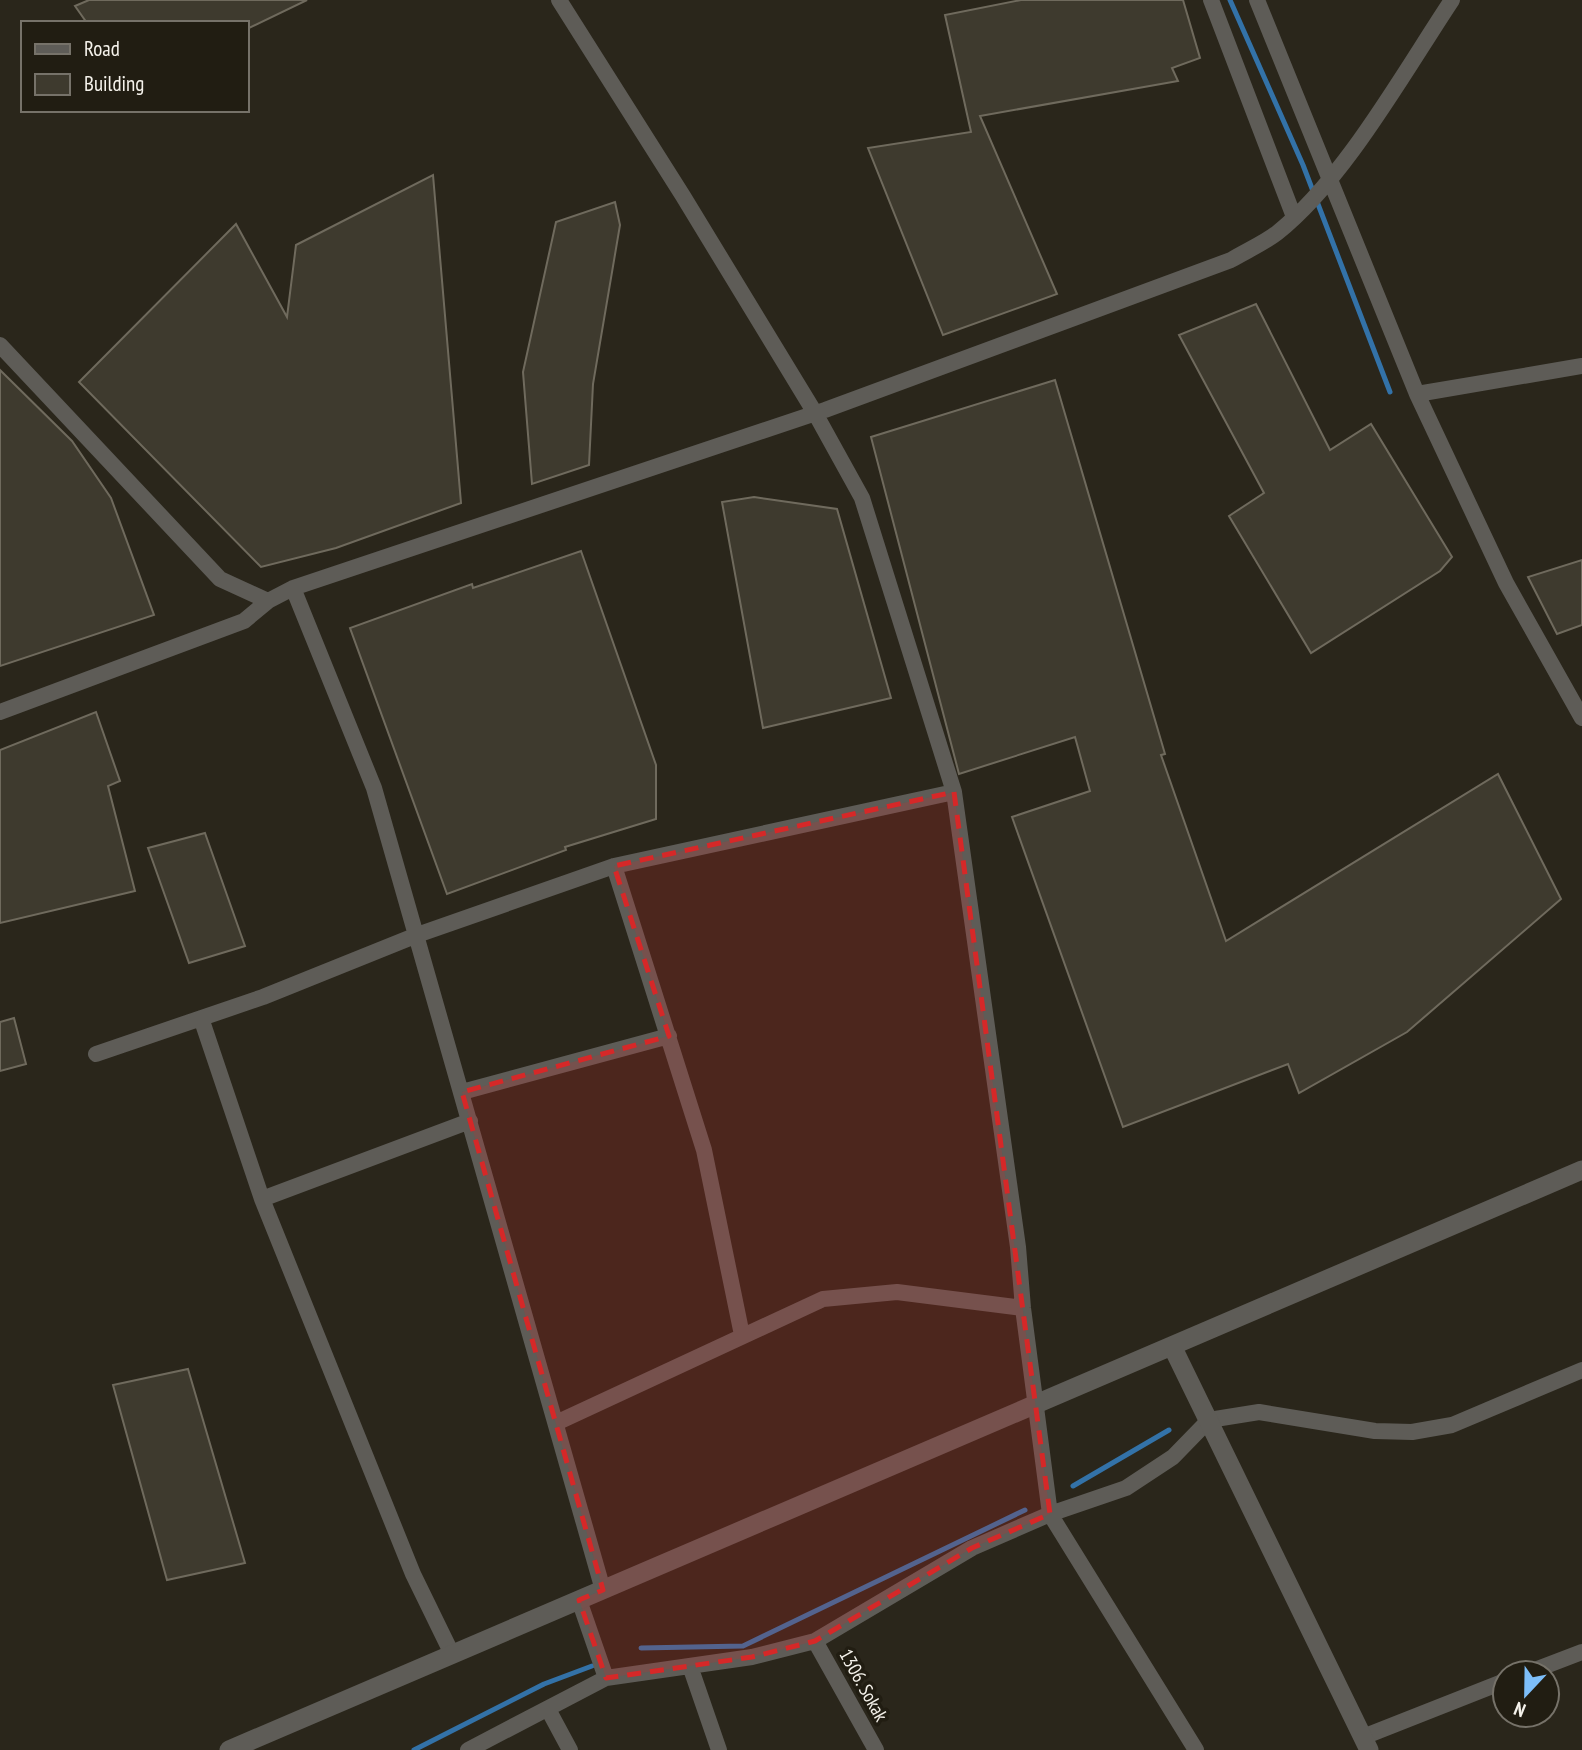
<svg xmlns="http://www.w3.org/2000/svg" width="1582" height="1750" viewBox="0 0 1582 1750" font-family="'PT Sans Narrow',sans-serif">
<style>
.lines{fill:none;stroke-linecap:round;stroke-linejoin:round}
.stream{stroke:#3372a8;stroke-width:5}
.building{fill:#3e3a2e;stroke:#6f6a5d;stroke-width:2}
.minor{stroke:#5e5c57;stroke-width:16}
.tertiary{stroke:#5e5c57;stroke-width:19}
.marked{fill:#d62828;fill-opacity:0.2;stroke:#d62828;stroke-width:5;stroke-dasharray:14 9;stroke-linejoin:round}
.labels{text-anchor:middle;stroke-width:7;stroke-linejoin:round;paint-order:stroke}
.street-label{font-size:19px;fill:#f5f2eb;stroke:#211d12}
</style>
<rect width="100%" height="100%" fill="#2a261b"/>
<g class="lines">
<path class="stream" d="M1230,0L1303,165L1390,392
M1073,1486L1169,1430
M641,1648L743,1646L1025,1510
M414,1750L544,1684L592,1666"/>
</g>
<path class="building" d="M89,0H307L247,29V23H87L75,6Z
M1021,0H1183L1200,58L1172,68L1178,81L980,116L1057,294L943,335L868,148L971,132L945,15Z
M433,175L461,503L336,548L261,567L79,382L236,224L287,317L296,245Z
M615,202L620,225L593,384L589,465L532,484L523,372L556,222Z
M1256,304L1330,450L1371,424L1452,557L1440,571L1311,653L1229,516L1264,493L1179,335Z
M0,370L72,441L111,498L154,615L0,666Z
M1055,380L1165,754L1161,755L1226,941L1498,774L1561,899L1407,1032L1299,1093L1288,1064L1123,1127L1012,817L1090,791L1075,737L959,774L871,437Z
M754,497L837,509L891,698L763,728L722,502Z
M581,551L656,765V819L565,847L566,850L447,894L350,628L472,584L473,588Z
M1582,560V625L1557,634L1528,577Z
M96,712L120,781L108,786L135,891L0,923V750Z
M205,833L245,946L189,963L148,848Z
M14,1018L26,1064L0,1071V1022Z
M188,1369L245,1563L167,1580L113,1385Z"/>
<g class="lines">
<path class="minor" d="M559,0L683,196L815,413L862,498L954,792L1018,1247L1023,1308L1050,1514L1196,1750
M1211,0L1294,217
M1257,0L1417,394L1506,583L1582,718
M0,345L220,579L268,601
M1417,394L1582,366
M293,588L374,788L603,1590
M0,712L244,621L268,601L293,588L825,410L1231,260C1246,251 1264,243 1277,233C1344,180 1404,72 1452,0
M614,866L704,1150L742,1335
M201,1018L262,1199L413,1574L452,1654
M96,1054L263,997L417,935L614,866L954,792
M462,1092L669,1036
M262,1199L470,1121
M556,1423L823,1299L897,1292L1023,1308
M579,1600L606,1678
M815,1641L876,1750
M690,1666L719,1750
M1527,1673L1582,1652
M549,1711L570,1750
M1363,1737L1505,1681
M468,1750L606,1678L752,1657L815,1641L972,1548L1050,1514L1126,1488L1173,1457L1209,1420L1259,1412L1375,1431L1412,1432L1452,1425L1582,1370"/>
<path class="tertiary" d="M1172,1346L1369,1750
M229,1750L1582,1170"/>
</g>
<path class="marked" d="M954,792L1050,1514L972,1548L815,1641L752,1657L606,1678L579,1600L603,1590L462,1092L669,1036L614,866Z"/>
<g class="labels">
<g class="street-label">
<text transform="translate(864 1685) rotate(61)" y="7">1306. Sokak</text>
</g>
</g>
<rect x="21" y="21" width="228" height="91" fill="#211d12" stroke="#767269" stroke-width="2"/>
<rect x="35" y="44" width="35" height="10" fill="#5e5c57" stroke="#767269" stroke-width="2"/>
<text x="84" y="56" font-size="21" fill="#f5f2eb">Road</text>
<rect x="35" y="74" width="35" height="21" fill="#3e3a2e" stroke="#767269" stroke-width="2"/>
<text x="84" y="91" font-size="21" fill="#f5f2eb">Building</text>
<g transform="translate(1526 1694) rotate(202)"><circle r="33" fill="#211d12" stroke="#767269" stroke-width="2"/>
<path d="M0-5L12 26L0 18L-12 26Z" fill="#7dbef9"/>
<text y="-10" font-size="19" font-weight="bold" text-anchor="middle" fill="#f5f2eb">N</text>
</g>
</svg>
